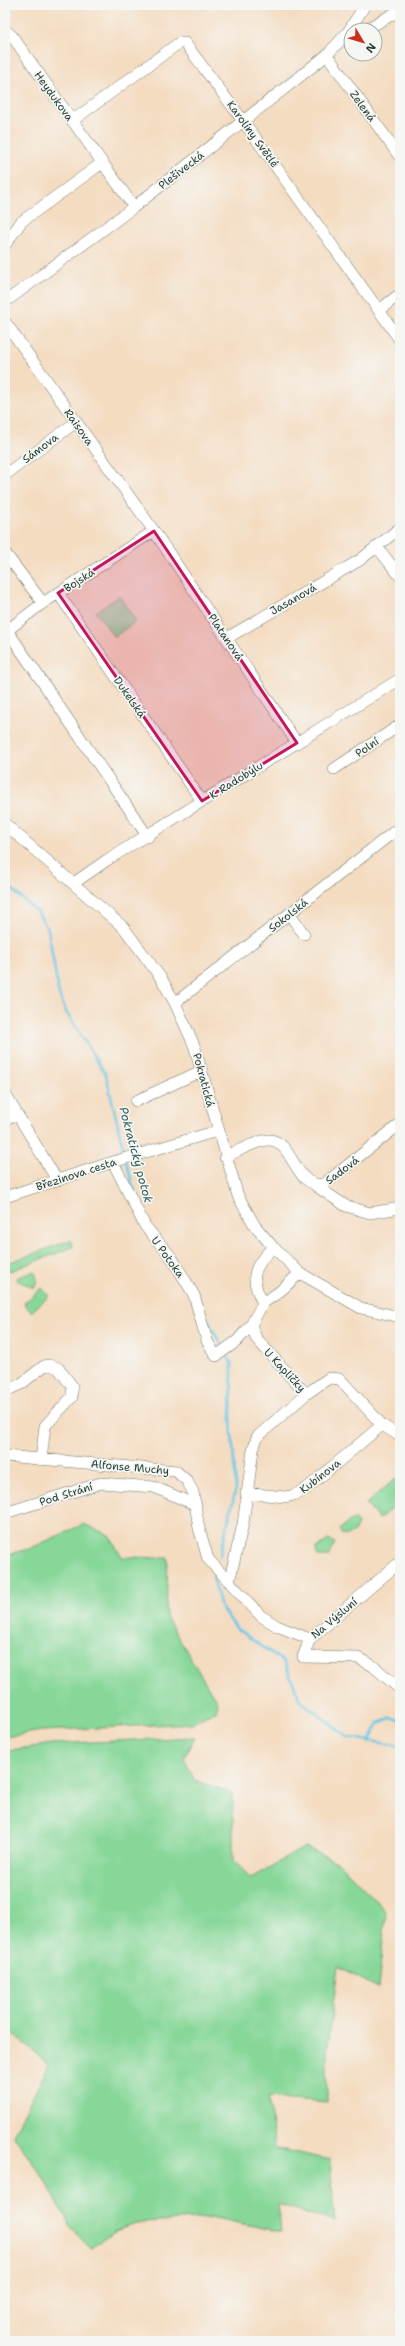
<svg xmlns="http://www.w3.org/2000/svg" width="405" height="2346" viewBox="0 0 405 2346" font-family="'Shantell Sans',sans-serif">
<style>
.green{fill:#86d798;stroke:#528a66}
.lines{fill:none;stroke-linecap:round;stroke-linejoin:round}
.stream{stroke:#67c6e5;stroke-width:2.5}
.minor-casing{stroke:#6a7565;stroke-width:12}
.minor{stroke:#fff;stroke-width:11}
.marked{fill:#c2185b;fill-opacity:0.2;stroke:#c2185b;stroke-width:3;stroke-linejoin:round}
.labels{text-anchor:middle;stroke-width:3.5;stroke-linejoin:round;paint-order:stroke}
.street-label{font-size:11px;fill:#1f3d34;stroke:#f6f6f2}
.water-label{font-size:12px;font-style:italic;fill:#315f60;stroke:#f6f6f2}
</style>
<rect width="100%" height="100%" fill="#f6f6f2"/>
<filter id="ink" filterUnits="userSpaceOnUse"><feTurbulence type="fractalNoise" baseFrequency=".025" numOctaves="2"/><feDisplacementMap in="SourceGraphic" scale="8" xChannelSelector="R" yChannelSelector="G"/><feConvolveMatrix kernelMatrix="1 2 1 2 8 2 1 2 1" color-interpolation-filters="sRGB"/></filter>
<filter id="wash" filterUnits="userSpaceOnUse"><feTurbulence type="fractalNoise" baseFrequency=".012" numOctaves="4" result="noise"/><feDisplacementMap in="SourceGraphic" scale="16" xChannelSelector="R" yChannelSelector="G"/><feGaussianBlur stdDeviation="0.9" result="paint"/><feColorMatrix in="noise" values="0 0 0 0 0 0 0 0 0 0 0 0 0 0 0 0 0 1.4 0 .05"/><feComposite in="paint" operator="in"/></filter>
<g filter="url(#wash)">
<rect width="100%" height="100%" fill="#f4dcc1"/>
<path class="green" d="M119,596L136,621L114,637L96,612Z
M71,1240L73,1247L5,1273V1264Z
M35,1271L37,1280L34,1288L16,1280V1278Z
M42,1288L49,1296L31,1312L24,1303Z
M400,1475V1501L379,1519L366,1504Z
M351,1520H355L358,1524L354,1532L347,1536L341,1534L340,1529Z
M84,1524L109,1535L122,1557L168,1558L166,1617L217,1702L216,1711L192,1723L42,1731L5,1737V1555L29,1549Z
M328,1540L335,1543L328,1557H321L317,1555L316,1549Z
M195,1737L184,1757L194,1780L233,1793V1860L251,1878L305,1847L339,1863L386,1911L378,1988L338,1967L327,2053V2102L268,2097L275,2148L330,2160L335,2222L278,2204L281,2232L216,2218L142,2222L115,2231L90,2249L71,2227L45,2179L13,2135L49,2065L5,2027V1751L52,1744Z"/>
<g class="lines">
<path class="stream" d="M5,883L37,912L48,929L59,995L66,1012L106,1075L125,1156
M126,1161L136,1197
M206,1317L223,1348
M220,1555L236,1488L231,1422L232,1364L225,1352
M213,1577L221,1608L237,1629L284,1662L301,1701L348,1737L400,1746
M369,1742L379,1723L392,1717L400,1721"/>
</g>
</g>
<g filter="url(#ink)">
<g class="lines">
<defs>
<path id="minor" d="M5,30L12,36L134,207
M365,30L400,10
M327,55L400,157
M72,121L179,43H185L244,122L400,340
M5,245L21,222L102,163
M5,302L134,207L327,55L348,32L365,5
M379,310L400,294
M5,322L154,531L297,743
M5,475L76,422
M377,547L400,576
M5,553L43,603
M58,593L202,801
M7,630L148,837
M5,632L43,603L154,531
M227,638L360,560L400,528
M334,769L400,725
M5,824L124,928L161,978L175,1003L194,1045L238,1196L255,1226L273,1247L300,1273L361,1308L400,1317
M74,883L107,860L400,679
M289,914L304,934
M175,1003L400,827
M5,1094L57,1180
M136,1101L201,1071
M5,1119L16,1115
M225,1157C237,1152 254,1141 268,1140C294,1139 293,1189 324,1184L400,1124
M113,1162L145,1226L172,1258L194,1295L207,1341L216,1356L237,1341L251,1325
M316,1186L346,1206L370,1213L400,1208
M5,1197L113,1162L217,1131
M300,1273L279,1292L263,1303L251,1325L256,1338L306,1394
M263,1303C249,1278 253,1267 273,1247
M5,1391L21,1384L44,1366L50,1365L58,1368L72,1386V1397L45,1426L41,1460
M5,1456L176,1471L187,1481L193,1492L199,1528L208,1559L261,1616L277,1626L310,1639
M246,1493L285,1497L294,1495L306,1489L382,1425
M5,1513L101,1483L154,1487L196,1505
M400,1562L310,1639L303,1657L358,1658L373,1666L400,1689
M229,1582L243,1524L253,1450L257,1437L306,1394L329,1378L340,1379L382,1425L400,1436"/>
</defs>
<use href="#minor" class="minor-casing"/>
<use href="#minor" class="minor"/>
</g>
</g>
<path class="marked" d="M154,531L297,743L202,801L58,593Z"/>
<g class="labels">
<g class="street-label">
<text transform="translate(54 96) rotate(54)" y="4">Heydukova</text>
<text transform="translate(363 106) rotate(54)" y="4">Zelená</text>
<text transform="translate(253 134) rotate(54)" y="4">Karolíny Světlé</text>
<text transform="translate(181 170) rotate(-38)" y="4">Plešivecká</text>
<text transform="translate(79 427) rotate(55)" y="4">Raisova</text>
<text transform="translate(40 448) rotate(-37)" y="4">Sámova</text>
<text transform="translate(79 580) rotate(-33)" y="4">Bojská</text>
<text transform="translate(293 599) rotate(-30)" y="4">Jasanová</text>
<text transform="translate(226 637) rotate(56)" y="4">Platanová</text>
<text transform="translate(130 697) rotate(55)" y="4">Dukelská</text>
<text transform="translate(367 747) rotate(-34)" y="4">Polní</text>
<text transform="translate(236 780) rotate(-32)" y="4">K Radobýlu</text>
<text transform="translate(288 915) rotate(-38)" y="4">Sokolská</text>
<text transform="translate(204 1080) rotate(75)" y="4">Pokratická</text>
<text transform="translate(342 1170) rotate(-37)" y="4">Sadová</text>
<text transform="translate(76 1174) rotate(-18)" y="4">Březinova cesta</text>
<text transform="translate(168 1257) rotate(54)" y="4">U Potoka</text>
<text transform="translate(285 1370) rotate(47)" y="4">U Kapličky</text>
<text transform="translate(130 1467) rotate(5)" y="4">Alfonse Muchy</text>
<text transform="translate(320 1476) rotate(-38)" y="4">Kubínova</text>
<text transform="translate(66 1494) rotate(-17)" y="4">Pod Strání</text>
<text transform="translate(334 1618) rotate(-40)" y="4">Na Výsluní</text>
</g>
<g class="water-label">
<text transform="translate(136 1155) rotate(75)" y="4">Pokratický potok</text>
</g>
</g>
<rect width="405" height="2346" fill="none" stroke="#f6f6f2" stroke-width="20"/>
<g transform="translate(363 42) rotate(128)"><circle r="19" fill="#f6f6f2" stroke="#a0aca6"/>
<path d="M0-3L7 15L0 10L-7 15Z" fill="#c8321e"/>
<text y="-6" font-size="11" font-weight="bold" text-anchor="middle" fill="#1f3d34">N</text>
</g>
</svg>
